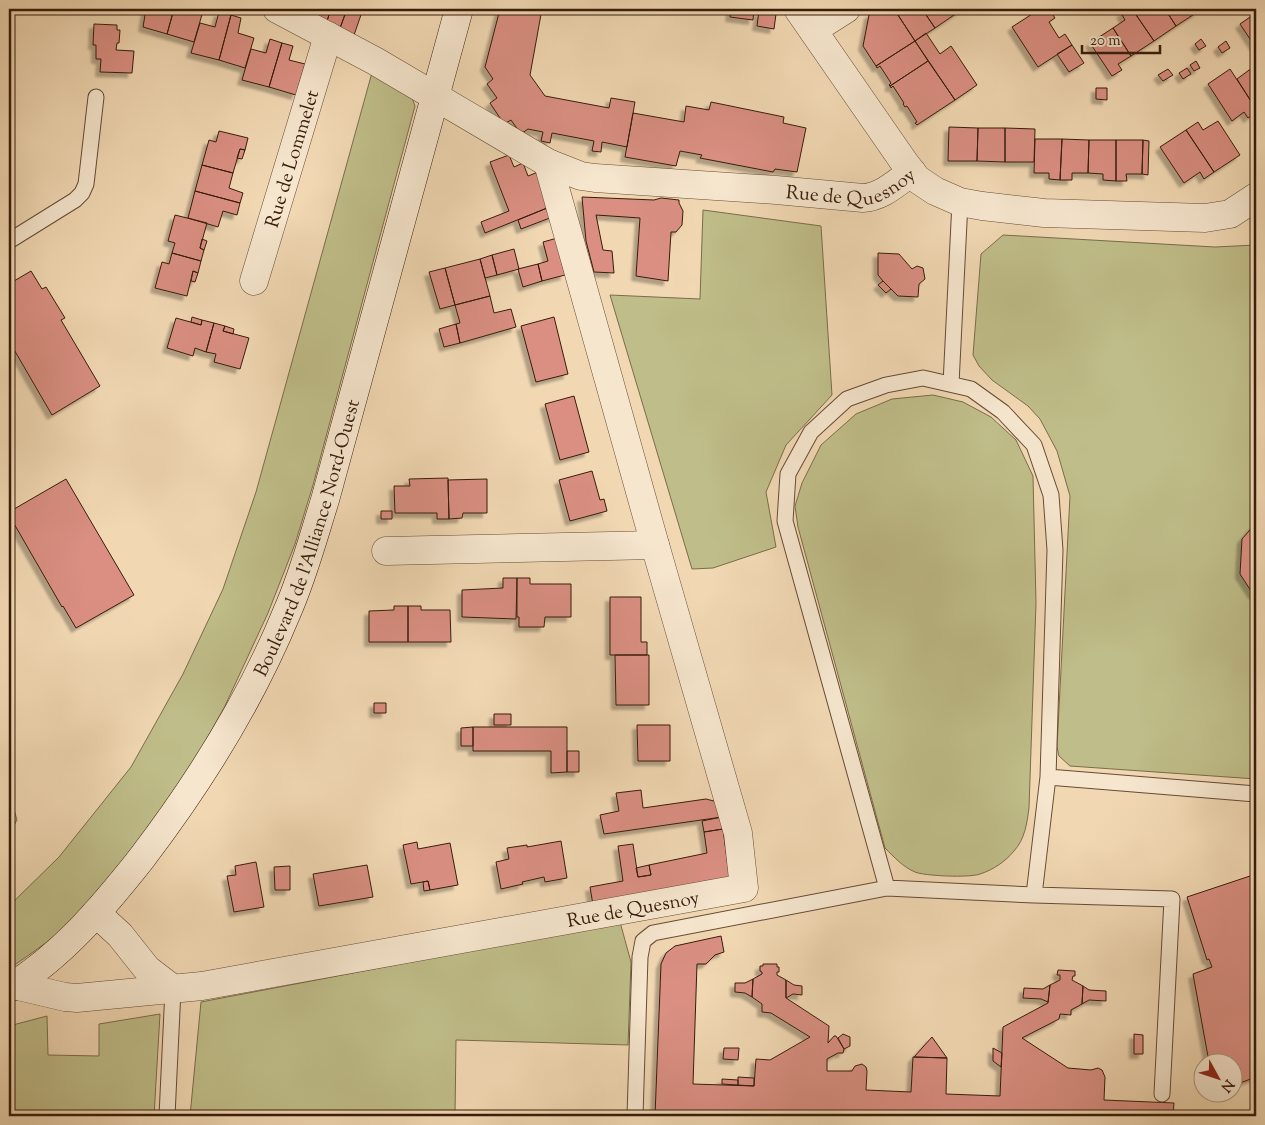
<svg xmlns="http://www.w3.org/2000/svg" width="1265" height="1125" viewBox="0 0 1265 1125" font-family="'Sorts Mill Goudy',serif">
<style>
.green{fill:#bfbd89;stroke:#7b6c4a}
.building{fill:#da8f82;stroke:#371c0c;filter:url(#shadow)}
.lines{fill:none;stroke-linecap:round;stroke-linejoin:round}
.lane-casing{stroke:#664b36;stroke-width:17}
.street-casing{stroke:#664b36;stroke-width:29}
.secondary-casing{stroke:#371c0c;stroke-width:29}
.lane{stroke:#f6e6ce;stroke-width:15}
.street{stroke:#f6e6ce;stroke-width:28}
.secondary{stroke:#f6e6ce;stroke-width:28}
.labels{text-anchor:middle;stroke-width:4;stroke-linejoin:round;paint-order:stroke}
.street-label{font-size:19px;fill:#371c0c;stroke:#f6e6ce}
</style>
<defs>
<filter id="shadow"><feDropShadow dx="-4.5" dy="4.5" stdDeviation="1" flood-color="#0004"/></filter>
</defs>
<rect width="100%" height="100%" fill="#f1d8b3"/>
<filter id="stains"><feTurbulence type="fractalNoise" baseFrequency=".004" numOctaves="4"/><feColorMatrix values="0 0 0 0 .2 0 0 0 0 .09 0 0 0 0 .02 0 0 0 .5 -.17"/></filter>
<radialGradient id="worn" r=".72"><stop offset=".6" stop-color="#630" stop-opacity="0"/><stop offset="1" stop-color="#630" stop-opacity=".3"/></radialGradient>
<path class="green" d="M373,69L409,90L415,106L313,485L295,544L268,613L224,708L181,784L114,872L74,917L50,940L9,969V906L59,857L131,767L183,674L223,589L256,492Z
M703,210L821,226L832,395L786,445L766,492L776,547L713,568L692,569L610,295L700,299Z
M1003,235L1215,247L1256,245V779L1070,766L1059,756L1057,747L1070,496L1057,451L1040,419L1028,406L992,380L979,366L973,355L981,254Z
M933,395L963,402L991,417L1016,440L1033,476L1036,603L1029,808C1027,823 1025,839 1014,851C1006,861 993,870 980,874C970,878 924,876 915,872C903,867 894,857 885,848L798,527L795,506L802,483L821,445L856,414L892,399Z
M9,799L13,806L17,820L9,834Z
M620,922L631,962L628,1045L456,1040L455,1116H190L201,1002Z
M160,1014L154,1116H9V1026L47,1016L48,1055L99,1056V1024Z"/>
<path class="building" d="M146,9H174L167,34L143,27Z
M174,9H194L203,11L194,42L167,34Z
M316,9H331L326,24L313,17Z
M331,9H347L339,31L326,24Z
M347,9H363L353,38L339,31Z
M500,9H542L530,75L545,96L609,108L611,98L635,102L627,147L602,142L601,152L592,151L594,141L552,133L550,143L541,141L543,132L528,129L521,134L511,120L504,124L490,103L497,98L487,84L493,79L485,67Z
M731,9H754L753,20L730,17Z
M878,9H894L915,41L876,66L863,46L869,15Z
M894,9H922L935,28L915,41Z
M922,9H950L954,15L935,28Z
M950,9H963L954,15Z
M1040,9H1049L1055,18L1049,22L1059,38L1065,34L1072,45L1038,67L1012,27Z
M1128,9H1132L1154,41L1131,56L1113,28L1125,20L1121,13Z
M1132,9H1165L1176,26L1154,41Z
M1165,9H1197L1199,11L1176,26Z
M759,11L776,14L774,29L757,26Z
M219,12L231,15L219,60L191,53L200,23L215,27Z
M1256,13V48L1240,24Z
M231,15L241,18L238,33L254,38L245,68L219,60Z
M94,24L117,25V30H120L119,43H117L116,50L134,51L132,73L100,72L101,59H96V45H93Z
M1113,28L1131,56L1118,64L1122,70L1112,76L1090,43Z
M926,33L940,54L951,46L977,85L955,100L915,41Z
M270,39L282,43L269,87L242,80L251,49L266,53Z
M1201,39L1206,46L1199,50L1195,44Z
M915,41L928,61L890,86L889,85L891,83L880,66L877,68L876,66Z
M1226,41L1230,48L1222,53L1218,47Z
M282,43L293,46L289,60L305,64L296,95L269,87Z
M1072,45L1084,63L1069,72L1057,54Z
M928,61L955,100L917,125L915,123L917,122L907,106L905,107L903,104L904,103L893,86L891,88L890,86Z
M1196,61L1200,68L1194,71L1190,65Z
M1256,65V109L1237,79Z
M1187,68L1191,74L1183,79L1179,73Z
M1168,69L1173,75L1163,81L1158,75Z
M1230,69L1256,109V112L1248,118L1244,112L1232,121L1208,84Z
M1096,88H1107V100L1096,99Z
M711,102L784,117L783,123L806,128L797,172L775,169L773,172L700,158L702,155L680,151L676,166L625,157L633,113L684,122L686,106L709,110Z
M1218,121L1240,155L1214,172L1186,130L1198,122L1203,130Z
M949,127L978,128L977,161H948Z
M978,128H1005V162L977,161Z
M1005,128L1035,129L1034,162H1005Z
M1186,130L1214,172L1204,179L1200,172L1184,183L1160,147Z
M219,131L248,138L245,150L240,149L233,173L202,165L209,140L216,142Z
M1035,139H1062L1060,180L1049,179V173H1034Z
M1062,139L1089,140L1088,173H1072V180H1060Z
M1089,140H1116V181L1103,180V174L1088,173Z
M1116,140H1143L1142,174H1126L1127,181H1116Z
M1143,140L1149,141L1148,175L1142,174Z
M240,149L245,150L242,159L237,158Z
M509,155L514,167L523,163L528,176L538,172L552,206L485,233L481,222L509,211L490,162Z
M202,165L233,173L229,188L243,193L240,203L195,191Z
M195,191L240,203L237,215L223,211L218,227L188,218Z
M582,197L654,200L661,198L679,200V203L683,211L682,225L676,232H671L668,281L636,276L640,218L596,215L603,250L612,251L614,273L594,272L586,241Z
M552,206L555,216L521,229L518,220Z
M175,215L207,223L200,248L204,250L201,261L172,253L175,243L168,241Z
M561,237L567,257L561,259L565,275L542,281L538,264L548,261L543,242Z
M202,239L207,241L204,250L200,248Z
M514,249L519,269L497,275L492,255Z
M172,253L201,261L198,273L193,271L187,296L155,288L162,262L169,264Z
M878,253L899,254L912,269L917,266L923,268L925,279L919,284L918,297L898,296L883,281L878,275Z
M492,255L497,275L485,278L480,259Z
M480,259L490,296L455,305L445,268Z
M538,264L542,281L523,287L518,269Z
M445,268L455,305L440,309L429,272Z
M31,271L42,289L46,287L65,318L61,320L100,386L52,415L9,341V284Z
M193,271L198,273L195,282L191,281Z
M883,281L891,289L886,293L878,285Z
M490,296L494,313L511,309L516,327L460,343L456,324L460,323L455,305Z
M192,317L202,320L201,325L191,322Z
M554,317L568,374L536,382L521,326Z
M176,318L201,325L202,320L214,323L206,352L195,348L193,356L167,348Z
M214,323L225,326L223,331L249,338L240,369L214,362L216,354L206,352Z
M456,324L460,343L444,347L439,329Z
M225,326L234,329L233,334L223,331Z
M574,396L589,452L560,460L545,404Z
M592,471L600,500L604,499L607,511L570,521L559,480Z
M448,478L449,519H437V513H395L394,486H410L409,479Z
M66,479L134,595L76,628L63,606L62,607L9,515V512Z
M487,479V513H463L462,518L449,519L448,480Z
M381,511H392V519H381Z
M1256,523V594H1253L1240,574L1242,539Z
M503,578H517L516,619L462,617V590L503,588Z
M517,578H530V584H571V617H545L544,627H519V617H517Z
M610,597H641V642H647V655H610Z
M394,606H408V642H369V611L394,610Z
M408,606H421V610H450L451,642H408Z
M615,655H649V705H616Z
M374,703H386V713H374Z
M494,714H511V725H494Z
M637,725H670V761H638Z
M473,727V746H461V728Z
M473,727H567V772L551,773V751H473Z
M567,751H579V772H567Z
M641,790L643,808L706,799L718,802L722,817L604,834L600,815L619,811L616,793Z
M722,817L723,829L704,832L702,821Z
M723,829L730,882L593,905L590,887L623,881L618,846L633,844L638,877L651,875L649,865L707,853L704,832Z
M561,841L567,878L545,882L544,877L522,882L523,884L501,889L496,862L509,859L507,848L527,845V847Z
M417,842L418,849L450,843L458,885L430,890L428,881L411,884L403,845Z
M256,862L264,907L234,912L227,876L236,875L235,866Z
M367,865L373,897L319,906L313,874Z
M649,865L651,875L638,877L636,868Z
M290,866V890H275L274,867Z
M1256,874V1077L1232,1086V1062H1209L1193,974L1212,967L1209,959L1207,960L1187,897Z
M428,881L430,890L424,891L423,882Z
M721,936L724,952L715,955L706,964H697L693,1084L754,1086L756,1059L770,1060L810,1037L771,1013L762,1012V1004L752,997L753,979L762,974V972L760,971V966H763V964H777V967H779V972H777V975L786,980V998L829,1026L828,1043L834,1036H836L844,1049L843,1053H838L827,1059V1071H852L855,1066L862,1064L866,1067L867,1071L866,1090L911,1092L913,1057L947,1058L946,1094L1000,1096L1003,1027L1048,1003L1050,985L1060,980V975H1057L1058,970L1075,971V976H1073L1072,980L1083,986L1082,1004L1071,1010V1015L1060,1014L1059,1019L1022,1038L1068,1068L1091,1070L1098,1068L1102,1070L1105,1077L1104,1100L1174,1103L1173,1116H655L661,964L666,953L675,946Z
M753,979L752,997L745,993L735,992V983H745Z
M786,980L794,985L802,986V995L793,994L786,998Z
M1050,985L1048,1002L1041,999L1023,998L1024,988L1043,989Z
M1083,986L1089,990L1106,991V1001L1089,1000L1082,1004Z
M843,1034L850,1037V1046L844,1049L838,1038Z
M1134,1034L1143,1035V1054H1134Z
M932,1037L947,1058L914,1057Z
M724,1048H739L738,1060L723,1059Z
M993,1048L1002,1053L1001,1067L993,1061Z
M738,1077L754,1078V1086L738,1085Z
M722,1079L738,1080V1085L722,1084Z"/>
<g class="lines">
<defs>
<path id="lane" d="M9,241L75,200L82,193L86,184L96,97
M951,384L960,202
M887,888L785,521L788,474L811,432L847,399L886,385L923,378L971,389L1003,412L1034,445L1051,495L1055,550L1048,777
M1034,895L1172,899L1162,1094
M167,1116L173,989
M635,1116L640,957L643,941L653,933L887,888L1034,895L1048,777L1256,794"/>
<g id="street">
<path id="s1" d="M277,9L375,61L548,163L581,176L595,178L776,190L863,198C882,197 896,183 912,172"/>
<path d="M798,9L904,162L917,179L935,191L960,202L982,206L1044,213L1205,218L1230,214L1256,197"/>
<path d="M813,30L846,9"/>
<path id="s2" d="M254,281L328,36"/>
<path d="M386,551L655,545"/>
<path d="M96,913L120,935L147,969L173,989"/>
<path id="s3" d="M14,985L65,997L77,998L202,986L744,888L738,833L655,545L548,163"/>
</g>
<g id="secondary">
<path id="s4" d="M9,988C62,956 103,907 141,859C199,783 251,700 287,612C303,576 313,538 325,500L459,9"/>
</g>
</defs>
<use href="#lane" class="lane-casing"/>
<use href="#street" class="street-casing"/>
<use href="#secondary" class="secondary-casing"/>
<use href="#lane" class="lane"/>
<use href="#street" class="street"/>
<use href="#secondary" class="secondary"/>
</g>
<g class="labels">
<g class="street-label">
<text dy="7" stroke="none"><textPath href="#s2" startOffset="128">Rue de Lommelet</textPath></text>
<text dy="7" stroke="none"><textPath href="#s1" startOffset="620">Rue de Quesnoy</textPath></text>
<text dy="7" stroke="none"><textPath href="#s4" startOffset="550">Boulevard de l'Alliance Nord-Ouest</textPath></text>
<text dy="7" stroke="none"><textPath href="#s3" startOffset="628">Rue de Quesnoy</textPath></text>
</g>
</g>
<rect width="1265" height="1125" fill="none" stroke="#f1d8b3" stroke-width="30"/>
<rect x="10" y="10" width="1245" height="1105" fill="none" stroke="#371c0c" stroke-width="2.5"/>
<rect x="15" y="15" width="1235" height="1095" fill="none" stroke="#371c0c"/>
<g transform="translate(1218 1078) rotate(130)"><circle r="24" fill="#f6e6ce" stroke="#aa9580"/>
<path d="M0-4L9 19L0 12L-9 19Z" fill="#8f2418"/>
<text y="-8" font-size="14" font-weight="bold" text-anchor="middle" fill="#371c0c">N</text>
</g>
<path d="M1082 45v8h78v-8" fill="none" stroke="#371c0c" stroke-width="2.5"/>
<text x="1090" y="45" font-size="15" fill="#371c0c" stroke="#f6e6ce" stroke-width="4" paint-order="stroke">20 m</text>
<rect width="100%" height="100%" filter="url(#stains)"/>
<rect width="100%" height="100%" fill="url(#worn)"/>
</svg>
